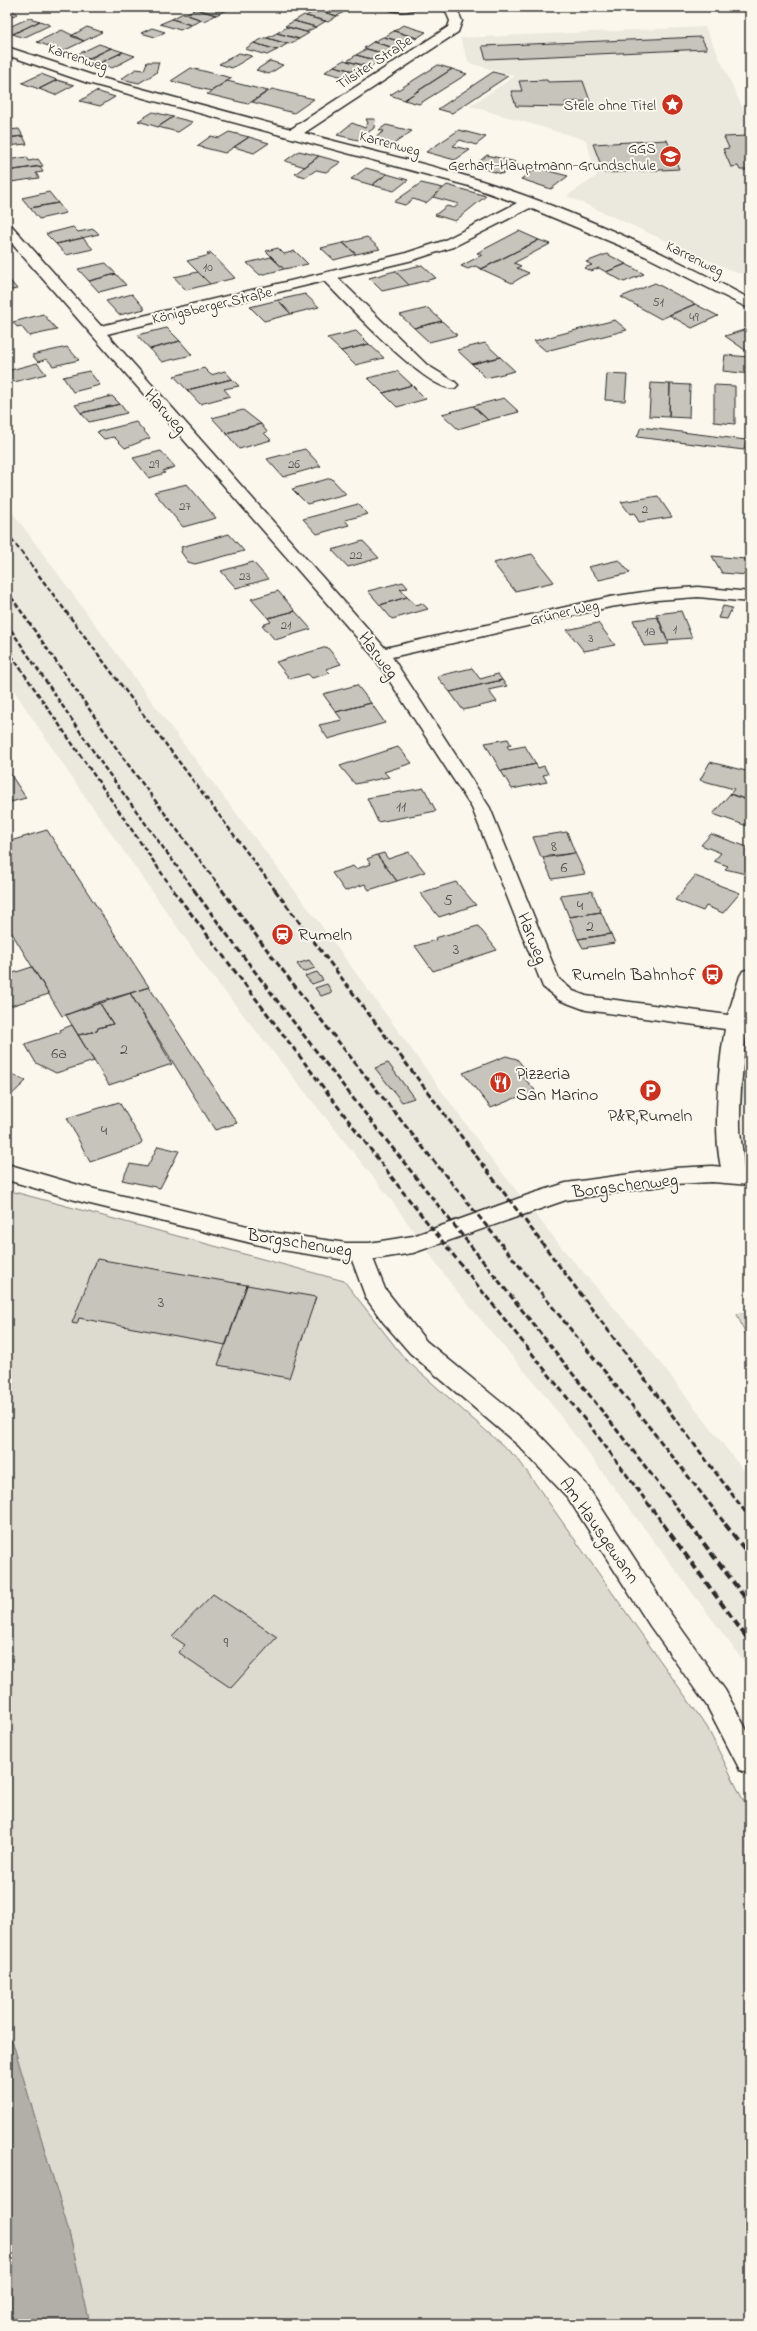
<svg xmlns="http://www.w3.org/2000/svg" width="757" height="2331" viewBox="0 0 757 2331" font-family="'Indie Flower',sans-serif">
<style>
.built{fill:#ebe8de}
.green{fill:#dddad0;stroke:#84827e}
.water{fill:#b1afa7;stroke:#7b7a75}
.building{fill:#c7c4bc;stroke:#2b2b2b}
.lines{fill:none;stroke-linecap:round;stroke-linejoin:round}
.minor-casing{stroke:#2b2b2b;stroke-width:3}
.secondary-casing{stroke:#2b2b2b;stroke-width:3}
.minor{fill:#fbf7ec;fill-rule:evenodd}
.secondary{fill:#fbf7ec;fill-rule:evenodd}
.rail-far2{stroke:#2b2b2b;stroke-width:2.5;stroke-dasharray:5 2.5;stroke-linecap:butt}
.rail-far1{stroke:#2b2b2b;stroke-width:3;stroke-dasharray:6 3;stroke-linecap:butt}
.rail{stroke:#2b2b2b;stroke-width:4;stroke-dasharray:8 4;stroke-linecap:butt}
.labels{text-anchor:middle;stroke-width:4;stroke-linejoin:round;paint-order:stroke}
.far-number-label{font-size:13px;fill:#52514f}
.far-street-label{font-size:15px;fill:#2b2b2b;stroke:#fbf7ec}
.far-poi-label{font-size:15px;fill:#2b2b2b;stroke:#fbf7ec;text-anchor:end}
.number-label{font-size:16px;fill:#52514f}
.street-label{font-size:18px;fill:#2b2b2b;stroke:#fbf7ec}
.poi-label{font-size:18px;fill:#2b2b2b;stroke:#fbf7ec;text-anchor:start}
</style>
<rect width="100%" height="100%" fill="#fbf7ec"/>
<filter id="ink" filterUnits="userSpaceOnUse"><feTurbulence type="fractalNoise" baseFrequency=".025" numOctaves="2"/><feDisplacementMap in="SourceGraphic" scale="8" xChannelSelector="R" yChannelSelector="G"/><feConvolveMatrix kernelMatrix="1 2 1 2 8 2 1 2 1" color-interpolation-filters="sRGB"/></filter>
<g filter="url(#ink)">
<path class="built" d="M705,27L750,124V174H745L750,184V273H737L567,196L597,176L586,140L470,106L515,76L469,63L460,38Z
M7,505L176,734L318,921L492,1160L563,1249L648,1347L750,1479V1670L544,1394L454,1288L389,1197L209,972L72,778L7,680Z"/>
<path class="green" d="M7,1190L344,1281L405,1359L518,1459L707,1727L750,1814V2324H90L69,2232L12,2040L7,2038Z
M750,1311V1345L737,1314Z"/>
<path class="water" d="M7,2038L12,2040L69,2232L90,2324H7Z"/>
<path class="building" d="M199,7H217L227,10L216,15L196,9Z
M321,7H335L347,10L337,16L316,10Z
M196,9L216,15L204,21L185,14Z
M10,10L18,14L7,18V11Z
M316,10L337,16L328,22L306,16Z
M183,13L185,14L202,20L191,25L172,19Z
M304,15L306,16L326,21L316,27L294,21Z
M29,18L40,21L13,34L7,32V28Z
M172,19L191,25L180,30L160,24Z
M40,21L50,25L23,38L13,34Z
M294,21L316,27L306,32L285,26Z
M403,25L426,32L417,38L394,31Z
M87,27L102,32L84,41L71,36Z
M287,27L306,32L309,33L299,39L277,33Z
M152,28L165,32L155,37L141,33Z
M62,30L84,41L63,51L37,42Z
M394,31L417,38L407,43L384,37Z
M277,33L299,39L289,44L267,38Z
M383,37H384L405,43L395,48L373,42Z
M701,37L707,49L486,59L482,46Z
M264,38H267L287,44L277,50L254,43Z
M373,42L395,48L386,54L364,48Z
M254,43L277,50L267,55L245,49Z
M99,44L111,48L89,59L76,55Z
M111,48L123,52L100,63L87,59Z
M366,49L386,54L388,55L379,61L356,55Z
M123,52L135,56L112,68L100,63Z
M239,53L252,56L232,68L219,64Z
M356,55L379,61L369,67L347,61Z
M344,60L347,61L367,66L357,72L334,66Z
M270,61L283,65L269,74L256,70Z
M147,62H159L156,73L139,83L121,79L136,69L144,70Z
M438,65L452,69L404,100L390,95Z
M334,66L357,72L347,78L325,72Z
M191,68L232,78L211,91L171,81Z
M452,69L467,74L419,104L404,100Z
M493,72L508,76L452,113L438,109Z
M41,74L57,80L39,89L22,83Z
M57,80L74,85L55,95L39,89Z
M547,80L548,82L583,81L590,101L565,102L566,107L516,106L511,91H522L519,81Z
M227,81L268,91L248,104L207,94Z
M272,89L314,99L294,113L252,102Z
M96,91L115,97L100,106L80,101Z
M153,112L173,117L158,127L138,121Z
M173,117L193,122L178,132L158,127Z
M366,119H375L374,128L358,140L337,135L352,123L365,128L368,123Z
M386,125L412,131L388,148L368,143L384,131L379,130Z
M19,129L23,136L7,138V130Z
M459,130L486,137L476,145L460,140L453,146L470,150L455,160L426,152Z
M229,132L249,137L225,153L197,146L211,136L219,138Z
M23,136L27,144L7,146V138Z
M747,136L750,142V170H740L738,166L731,167L723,149L729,148L724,137Z
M249,137L269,143L254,153L234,147Z
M667,140L679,169L604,173L593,144Z
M299,151L319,156L305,167L285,161Z
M487,155L516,162L502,174L474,166Z
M319,156L341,162L326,172L316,170L306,177L295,174Z
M27,157L29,161L38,159L43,166L7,171V160Z
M40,166L43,172L36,173L39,178L11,182L7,175V171Z
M366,168L387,174L372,185L351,179Z
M537,168L568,176L551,189L521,179Z
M387,174L408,180L394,191L372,185Z
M421,183L443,188L426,203L413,199L405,205L394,202Z
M447,185L486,196L455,221L435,215L447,206L454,208L459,204L433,197Z
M49,192L58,203L30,208L22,198Z
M58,203L66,213L39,219L30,208Z
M73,227L78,232L94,229L99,234L56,244L46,234Z
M519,231L539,240L482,269L475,266L468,269L461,266L482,255L477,253Z
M367,237L380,249L356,254L343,243Z
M83,238L93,249L66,255L56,244Z
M539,240L550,244L514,263L521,266L517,268L529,273L512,283L481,269Z
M343,243L356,254L334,260L321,248Z
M278,248L284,254L295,251L308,264L284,269L266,251Z
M210,252L235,278L210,284L187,261L210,255L207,253Z
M607,254L626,264L606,272L599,268L591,271L584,268L592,265L586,262Z
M271,257L284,269L260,275L247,263Z
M106,263L116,274L89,281L78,269Z
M626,264L644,274L624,282L606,272Z
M422,265L436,278L409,285L395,271Z
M395,271L409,285L382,291L369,278Z
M198,272L210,284L186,290L174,277Z
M116,274L126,285L99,292L89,281Z
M7,277L17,289L7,291Z
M655,283L695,304L661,319L621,297Z
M132,294L145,309L119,315L106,301Z
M305,294L319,307L291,314L278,300Z
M278,300L291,314L264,321L250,307Z
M695,304L718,316L692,328L669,315Z
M428,308L442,321L414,328L400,315Z
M43,314L57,330L29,336L21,326L17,327L13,322Z
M615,320L627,330L546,351L534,341Z
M442,321L457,335L429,342L414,328Z
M167,328L180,341L150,349L137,335Z
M750,328V348L745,350L725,336Z
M356,331L369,344L341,351L327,338Z
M180,341L192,355L162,362L150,349Z
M485,343L500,357L472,364L457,350Z
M369,344L384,358L355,365L341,351Z
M67,347L79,360L53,366L47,359L38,362L32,355Z
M725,355L750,357V374L723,371Z
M500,357L515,371L486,378L472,364Z
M37,363L46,374L14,382L7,374V371Z
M204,368L211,375L225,371L232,379L187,390L174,376Z
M89,371L100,385L73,392L63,377Z
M397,371L412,385L383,393L368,378Z
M607,374L627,375L625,401L605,400Z
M232,379L239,386L224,389L230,396L200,404L187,390Z
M651,383L670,384L669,417L649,416Z
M670,384L690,385L689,418L669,417Z
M412,385L426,399L397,407L383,393Z
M714,385L735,386V424L714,422Z
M112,396L120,404L81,413L75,405Z
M504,398L519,412L488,420L473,406Z
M120,404L127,413L89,422L81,413Z
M473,406L488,420L458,429L442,414Z
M243,410L261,424L226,433L212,418Z
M136,422L150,438L125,448L114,437L104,439L97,432Z
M261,424L267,432L264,433L271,440L239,449L226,433Z
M641,427L746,440L744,450L637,437Z
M305,449L321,466L283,477L267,459Z
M161,451L175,467L163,471L165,473L149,478L133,458Z
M331,478L346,494L307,504L292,489Z
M187,484L216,518L183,527L154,492Z
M658,496L672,517L639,522L634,513L630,514L621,502Z
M358,504L368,514L345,520L349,525L317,534L303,519Z
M229,534L244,551L195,564L188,562L181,552L182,549L181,547Z
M363,541L379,558L348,567L332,550Z
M532,554L554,582L515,591L493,563Z
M712,556L746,559L750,562L748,575L722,573Z
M619,560L630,573L599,580L588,567Z
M253,562L268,579L236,588L221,571Z
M403,582L408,588L400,589L407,597L380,605L368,591Z
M278,591L295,611L268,618L251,599Z
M407,597L416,605L422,603L428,609L392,619L380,605Z
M723,606L732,608L727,619L718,618Z
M295,611L311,629L275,640L262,625L271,622L268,618Z
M681,611L692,638L667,640L656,614Z
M658,617L669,644L644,646L633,620Z
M748,621H750V632H748L749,629L744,628Z
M598,623L615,645L584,651L567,630Z
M327,647L341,664L326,669L330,673L312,678L308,674L290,679L276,662Z
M472,668L480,679L498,674L502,680L450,692L438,678V676Z
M502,680L507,686L488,690L497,702L463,710L450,692Z
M357,685L371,703L336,712L323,694Z
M371,703L385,723L328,739L319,725L342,720L336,712Z
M508,739L511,745L507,746L509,749L525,746L536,764L501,771L485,743Z
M398,747L412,763L384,772L389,777L355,784L340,766Z
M710,762L750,772V801L730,794L734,789L700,780Z
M536,764L538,768L544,766L548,774L543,775L547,782L512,789L501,771Z
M7,769L26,798L7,803Z
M424,788L436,811L378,822L367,798Z
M730,794L750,801V827L713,814Z
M47,830L149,987L62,1016L7,925V842Z
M567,832L575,853L541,857L533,837Z
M711,834L750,848V875L725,869L728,866L714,861L721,853L701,845Z
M409,852L425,872L397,881L377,855L384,853L388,859Z
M575,853L585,874L552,879L543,858Z
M377,855L397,881L369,890L365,884L345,891L332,873L353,866L356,869L371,864L367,859Z
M695,876L740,893L723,913L706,906L703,911L675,900Z
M456,882L476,905L439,917L420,893Z
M592,891L601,912L569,917L560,895Z
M601,912L611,934L578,939L569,917Z
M478,926L497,950L433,971L415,946L436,940L435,938Z
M611,934L615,943L583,948L578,939Z
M309,960L315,968L303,972L297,964Z
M32,967L49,994L7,1007V975Z
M317,972L323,980L312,984L305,976Z
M327,984L332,992L321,996L315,988Z
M149,987L237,1123L215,1130L130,993Z
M130,993L172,1064L109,1085L78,1035L97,1031L98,1028L113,1024L99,1002Z
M99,1002L113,1024L98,1028L97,1031L78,1035L66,1015Z
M72,1025L94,1061L56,1073L36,1063L25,1044L61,1032L60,1030Z
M506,1056L517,1059L525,1069L522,1076L535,1090L491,1108L463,1073Z
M388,1063L414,1098L402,1102L375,1068Z
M7,1072L26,1081L7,1099Z
M119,1102L142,1141L140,1145L90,1162L67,1118Z
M158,1146L179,1151L160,1188L122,1180L130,1164L147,1167Z
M97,1259L247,1285L226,1345L79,1318L77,1324L72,1323Z
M247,1285L316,1297L289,1378L218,1365Z
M213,1594L277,1637L231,1688L178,1652L185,1645L172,1636Z"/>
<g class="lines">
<defs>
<path id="minor" d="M387,7H417C413,13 391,13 387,7Z
M444,7H456L462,21L458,32L304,133C362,149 421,162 479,180C573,210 664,252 750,299V309L645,256L530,208L453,247L413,260L338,278L427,365L455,382L458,385L455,388C430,395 345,302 324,281L107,334L385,648L610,597L657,590L698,587L750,592V602L698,597L657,600L610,607L392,657L490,808L559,979L573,991L586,996L728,1015L740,976L743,971L750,969C750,1022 739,1074 740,1127C740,1140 747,1172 742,1181L734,1183L726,1181C710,1152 719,1062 725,1029L586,1010L559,1000L543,987L472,808L374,657L7,238V225L12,226L101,326L403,254L443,241L517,203L469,186L88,83L7,55V47L98,77L291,129L448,27L450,21Z
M360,1244L368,1246L385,1289L426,1341L536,1431L586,1484L668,1610L725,1690L750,1736V1774L740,1770L707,1706L650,1626L568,1498L518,1445L410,1353L383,1322L366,1298L349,1252L352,1246Z"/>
<path id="secondary" d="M7,1164L82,1186L276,1233L346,1243H369L413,1236L528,1195L566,1183L674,1168L712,1166L750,1169V1185L712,1182L674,1184L566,1200L413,1253L369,1260H346L276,1249L82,1202L7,1180Z"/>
</defs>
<use href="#minor" class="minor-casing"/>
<use href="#secondary" class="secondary-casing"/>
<use href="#minor" class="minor"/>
<use href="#secondary" class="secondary"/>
<path class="rail-far2" d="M7,533L276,891
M7,591L124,759L223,891
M7,624L104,767L195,891
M7,649L174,891"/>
<path class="rail-far1" d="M173,890L403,1192L597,1435L664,1525
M194,890C353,1107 528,1311 690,1525
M222,890C383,1107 561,1311 726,1525
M275,890L750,1518"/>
<path class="rail" d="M663,1524L750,1642
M689,1524L750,1604
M725,1524L750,1556"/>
</g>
</g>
<defs>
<symbol id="sight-disc" viewBox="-11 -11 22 22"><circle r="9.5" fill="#c8321e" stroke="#fbf7ec"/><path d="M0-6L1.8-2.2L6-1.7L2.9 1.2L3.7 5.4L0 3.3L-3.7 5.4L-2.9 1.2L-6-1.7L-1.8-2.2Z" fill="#fff"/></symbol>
<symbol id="school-disc" viewBox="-11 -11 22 22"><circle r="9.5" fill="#c8321e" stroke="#fbf7ec"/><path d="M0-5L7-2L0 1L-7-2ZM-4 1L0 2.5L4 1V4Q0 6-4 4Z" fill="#fff"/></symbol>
<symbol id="station-disc" viewBox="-11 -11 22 22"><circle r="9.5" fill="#c8321e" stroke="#fbf7ec"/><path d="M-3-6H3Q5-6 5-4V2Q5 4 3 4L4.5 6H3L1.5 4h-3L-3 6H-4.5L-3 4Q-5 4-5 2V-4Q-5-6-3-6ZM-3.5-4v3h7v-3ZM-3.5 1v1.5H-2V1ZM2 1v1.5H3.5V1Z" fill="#fff"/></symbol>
<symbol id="bus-disc" viewBox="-11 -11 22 22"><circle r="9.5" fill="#c8321e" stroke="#fbf7ec"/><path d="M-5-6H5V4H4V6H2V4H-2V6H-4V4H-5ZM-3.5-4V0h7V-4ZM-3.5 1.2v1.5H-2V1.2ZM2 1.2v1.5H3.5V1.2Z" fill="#fff"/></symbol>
<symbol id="restaurant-disc" viewBox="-11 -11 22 22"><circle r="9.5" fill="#c8321e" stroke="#fbf7ec"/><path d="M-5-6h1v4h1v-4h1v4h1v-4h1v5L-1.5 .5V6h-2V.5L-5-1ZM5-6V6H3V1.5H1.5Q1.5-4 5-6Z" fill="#fff"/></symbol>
<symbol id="parking-disc" viewBox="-11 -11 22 22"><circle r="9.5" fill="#c8321e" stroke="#fbf7ec"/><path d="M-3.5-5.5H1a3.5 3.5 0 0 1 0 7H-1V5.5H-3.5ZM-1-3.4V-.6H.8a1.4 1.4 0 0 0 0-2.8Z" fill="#fff"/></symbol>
</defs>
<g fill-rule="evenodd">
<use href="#sight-disc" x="660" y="92" width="25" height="25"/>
<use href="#school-disc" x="658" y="144" width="25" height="25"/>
<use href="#station-disc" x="270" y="922" width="25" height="25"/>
<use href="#bus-disc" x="700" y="962" width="25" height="25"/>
<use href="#restaurant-disc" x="488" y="1070" width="25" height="25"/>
<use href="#parking-disc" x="638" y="1078" width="25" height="25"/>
</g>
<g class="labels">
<g class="far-number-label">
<text x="208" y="271">10</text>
<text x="658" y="306">51</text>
<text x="694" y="321">49</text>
<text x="154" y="468">29</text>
<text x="294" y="468">26</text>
<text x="185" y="510">27</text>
<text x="645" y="513">2</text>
<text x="356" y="559">22</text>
<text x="245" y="580">23</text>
<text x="286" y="629">21</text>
<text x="675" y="633">1</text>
<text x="650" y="635">1a</text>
<text x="591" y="642">3</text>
</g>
<g class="far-street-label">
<text transform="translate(78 57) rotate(18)" y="5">Karrenweg</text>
<text transform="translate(374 62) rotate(-33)" y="5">Tilsiter Straße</text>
<text transform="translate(390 143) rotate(15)" y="5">Karrenweg</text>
<text transform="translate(695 258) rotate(26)" y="5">Karrenweg</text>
<text transform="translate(212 305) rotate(-13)" y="5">Königsberger Straße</text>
<text transform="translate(564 612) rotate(-13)" y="5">Grüner Weg</text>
</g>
<g class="far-poi-label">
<text x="656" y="110">Stele ohne Titel</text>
<text x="656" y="153">GGS<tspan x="656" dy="17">Gerhart-Hauptmann-Grundschule</tspan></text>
</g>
<g class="number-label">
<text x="401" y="811">11</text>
<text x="554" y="851">8</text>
<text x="564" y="872">6</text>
<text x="448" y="905">5</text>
<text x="580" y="910">4</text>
<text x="590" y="931">2</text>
<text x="456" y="954">3</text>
<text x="124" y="1054">2</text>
<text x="59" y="1058">6a</text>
<text x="104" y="1135">4</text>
<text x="161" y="1307">3</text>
<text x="226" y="1647">9</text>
</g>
<g class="street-label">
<text transform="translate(166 411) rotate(48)" y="6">Harweg</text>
<text transform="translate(379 655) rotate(53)" y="6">Harweg</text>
<text transform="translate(533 938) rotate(68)" y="6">Harweg</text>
<text transform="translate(625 1185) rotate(-7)" y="6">Borgschenweg</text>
<text transform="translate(300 1242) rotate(9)" y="6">Borgschenweg</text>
<text transform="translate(600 1530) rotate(55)" y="6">Am Hausgewann</text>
</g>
<g class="poi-label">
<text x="298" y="940">Rumeln</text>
<text x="696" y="980" text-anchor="end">Rumeln Bahnhof</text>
<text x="516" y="1079">Pizzeria<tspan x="516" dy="21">San Marino</tspan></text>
<text x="650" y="1121" text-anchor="middle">P&amp;R,Rumeln</text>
</g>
</g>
<rect width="757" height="2331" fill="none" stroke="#fbf7ec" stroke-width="24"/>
<rect x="12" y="12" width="733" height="2307" fill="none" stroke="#2b2b2b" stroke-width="1.5" filter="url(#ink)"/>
</svg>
